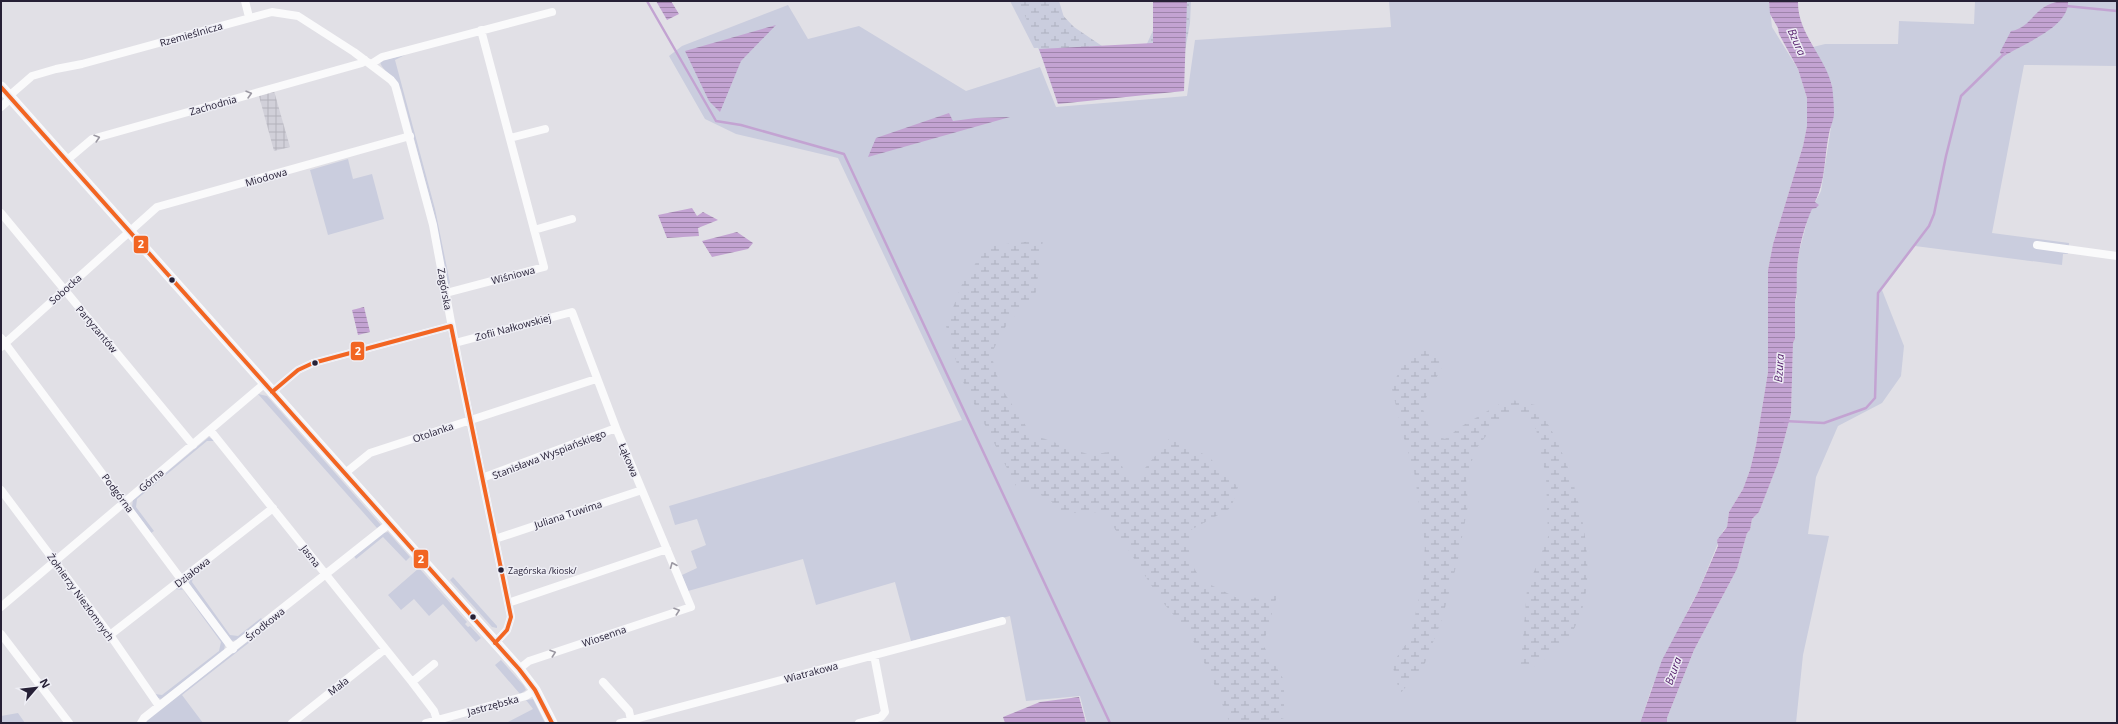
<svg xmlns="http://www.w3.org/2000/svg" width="2118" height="724" viewBox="0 0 2118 724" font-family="'Open Sans',sans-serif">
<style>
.industrial{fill:url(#industrial-grid)}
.green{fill:#cacdde}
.wetland{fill:url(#wetland-marsh)}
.water{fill:url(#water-rules)}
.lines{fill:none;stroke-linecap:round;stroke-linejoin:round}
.stream{stroke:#c3a3d2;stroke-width:2.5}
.minor{stroke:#fafafb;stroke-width:8}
.secondary{stroke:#fafafb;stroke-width:11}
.bus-1-casing{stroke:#eeeef5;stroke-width:7}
.bus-1{stroke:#f26522;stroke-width:4}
.oneway{stroke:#9b98a2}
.bus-dot{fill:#262036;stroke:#eeeef5;stroke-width:1.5}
.labels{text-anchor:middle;stroke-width:3;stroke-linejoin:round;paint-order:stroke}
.bus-label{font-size:9px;fill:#262036;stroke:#eeeef5;text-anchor:start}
.street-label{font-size:10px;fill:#262036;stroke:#eeeef5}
.water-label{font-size:11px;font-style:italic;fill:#56206d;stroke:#eeeef5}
.line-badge{stroke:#eeeef5;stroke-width:1.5}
.badge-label{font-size:11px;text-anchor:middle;font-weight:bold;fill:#fff}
</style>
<defs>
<pattern id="industrial-grid" width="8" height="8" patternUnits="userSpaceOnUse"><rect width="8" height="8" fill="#d1d0d9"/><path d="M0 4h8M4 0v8" fill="none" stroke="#b3b2bb"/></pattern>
<pattern id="wetland-marsh" width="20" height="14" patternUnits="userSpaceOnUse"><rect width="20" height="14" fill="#cacdde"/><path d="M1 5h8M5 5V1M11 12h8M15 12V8" fill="none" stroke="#adb0bf"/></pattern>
<pattern id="water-rules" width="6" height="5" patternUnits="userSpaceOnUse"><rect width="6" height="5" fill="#c3a3d2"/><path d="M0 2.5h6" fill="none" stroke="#9e84ab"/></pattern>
</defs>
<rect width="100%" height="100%" fill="#e1e0e6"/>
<path class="industrial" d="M274,91L290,147L274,151L259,96Z"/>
<path class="green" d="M1010,1H1059L1073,47L1034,48Z
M1389,1H1769L1772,27L1798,69L1807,98V126L1803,146L1773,244L1768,270V372L1756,445L1750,470L1743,489L1729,512L1727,527L1723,531L1698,592L1691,604L1652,687L1640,723H1087L1080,696L1026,701L1010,616L911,641L895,582L816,605L803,559L688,591L682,575L697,568L691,551L706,545L697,519L675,525L669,506L962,420L838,158L736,134L705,119L669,56L682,46L788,5L808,39L859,26L966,91L1040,67L1056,107L1187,96L1195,40L1391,27Z
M1975,1H2117V66L2024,65L1992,233L2069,243L2068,254H2063L2062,265L1915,246L1882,290L1904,346L1901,376L1882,403L1838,426L1816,477L1808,534L1829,536L1803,655L1796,723H1667V718L1694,650L1737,569L1747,533L1750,530L1752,519L1759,512L1778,463L1791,414L1793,343L1795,339V301L1797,296L1795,288L1799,252L1809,214L1821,191L1831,127L1832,85L1813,47L1825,44H1898L1899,21L1974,24Z
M405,55L395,60L435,209L450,283L447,285L436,221L401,90C396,76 381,71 380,61Z
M348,159L353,179L372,174L384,219L328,235L310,170Z
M258,394L267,396L381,525L377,528Z
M209,437L215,441H207L137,499L136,507L154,531L151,533L132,507L133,500Z
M388,532L410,557L406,561L383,537L356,559L354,556L383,533Z
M419,568L467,622L465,624L468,627L470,626L481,638L476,642L443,604L429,616L414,599L401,610L388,595Z
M194,573L192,582L230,635L238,636L261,618L263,621L238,640L231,641L189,584V578Z
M453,577L497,626V628L492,627L450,580Z
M180,586L225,644L224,651L161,699L158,698L155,694L162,695L219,651L221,642L183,590L175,589Z
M268,626L269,627L182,695L203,723H145L149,718Z
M501,660L524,686L526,690L520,694L495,665Z
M533,699L545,723H506L533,709L526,700Z
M18,713L25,723H1V716Z"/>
<path class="wetland" d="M1019,1H1049L1074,27L1102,46L1144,50L1156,24L1154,1H1191L1190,23L1180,79L1043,60Z
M1043,240L1035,297L1008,322L991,354L1000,386L1031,434L1090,455L1115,451L1131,485L1169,439L1208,456L1238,487L1231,508L1189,531L1190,561L1201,580L1235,597L1262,598L1278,592L1263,645L1284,680V718C1269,724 1246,724 1229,721L1210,674L1189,633L1160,599L1104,512L1062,513L1048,498L1016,486L961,378L946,326L962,284L987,246Z
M1425,348L1445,361L1422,406L1431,433L1445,439L1462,426L1508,399L1535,405C1541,414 1548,423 1553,433C1579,483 1606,586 1570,635C1557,652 1537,664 1520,676L1527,589L1548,537L1546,476L1536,429L1516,410L1496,423L1476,449L1466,478L1468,505L1458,559L1442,619L1425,663L1400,694L1392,664L1410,638L1423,580L1425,543L1414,471L1403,435L1392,389L1403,360Z"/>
<path class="water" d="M656,1H671L679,14L667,20Z
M1153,1H1187L1184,91L1058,104L1039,49L1153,43Z
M1769,1H1798C1797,33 1825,56 1832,86C1833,93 1834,105 1834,113C1834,120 1830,127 1829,134C1824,157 1826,180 1815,202L1819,205L1816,208L1812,209C1804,227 1798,250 1797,270C1796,280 1798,293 1795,301V339L1793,343L1791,414L1778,463L1759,512L1752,519L1750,530L1747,533L1737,569L1694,650L1667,718V723H1640L1662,660L1698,592L1718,546L1717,540L1727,527L1729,512L1743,489L1750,470L1756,445L1768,372V270L1773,244L1803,146L1807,126V98L1798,69L1779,34L1778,28L1770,14Z
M2068,1C2070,27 2023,44 2004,56L2001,54L2000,52L2011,31C2035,27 2033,1 2068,1Z
M776,25L741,61L720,112L709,101L685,51Z
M949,113L953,121L976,118L1010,117L868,157L876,138Z
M692,208L697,216L703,212L718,220L698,228L699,236L667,238L658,215Z
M737,232L753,243L748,249L712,257L702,241Z
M364,307L370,332L358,335L352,310Z
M1079,697L1086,723H1005L1003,717L1040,702Z"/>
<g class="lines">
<path class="stream" d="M647,1L716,121L741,125L844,154L1110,723
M2066,6L2117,11
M1784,421L1824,423L1866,408L1875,398L1878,293L1929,226L1934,214L1946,156L1961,96L2005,53"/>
<path class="minor" d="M245,1L249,17
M371,64L382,57L552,12
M9,96L32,76L56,69L82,64L272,12L298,16L354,52L391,80L395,85L433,225L461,376L511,617L507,630L495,643
M1,107L11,98
M510,138L545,129
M66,161L92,139L362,63L365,60
M1,213L193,445
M534,230L572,219
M2037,245L2117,256
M446,293L544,267L481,30
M1,338L233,649
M455,343L572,312L616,428L691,607L529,661L519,669
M1,347L157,207L410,136
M272,392L298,370L313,363L451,326
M210,430L412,682L434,711L437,720
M344,474L370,453L596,379
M482,478L616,428
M1,490L110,635L159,706
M495,539L642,490
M508,603L667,549
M1,607L264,384
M1,634L69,723
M110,635L273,508
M412,682L434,664
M603,682L629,711L631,720
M141,723L144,718L389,524
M292,723L385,649
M426,723L526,696L535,690
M620,723L1002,621
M859,723L881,717L885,712L874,655"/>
<path class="secondary" d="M1,87L519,669L535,690L552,723"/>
<defs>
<path id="bus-1" d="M1,87L519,669L535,690L552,723
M451,326L511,617L507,630L495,643
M272,392L298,370L313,363L451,326"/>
</defs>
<use href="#bus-1" class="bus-1-casing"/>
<use href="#bus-1" class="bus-1"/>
</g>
<defs><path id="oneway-chevron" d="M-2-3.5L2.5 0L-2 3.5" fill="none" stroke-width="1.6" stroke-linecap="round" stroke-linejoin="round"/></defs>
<g class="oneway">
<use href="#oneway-chevron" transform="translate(249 94) rotate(-16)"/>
<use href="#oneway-chevron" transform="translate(97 138) rotate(-17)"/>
<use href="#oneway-chevron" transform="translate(673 565) rotate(-113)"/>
<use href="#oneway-chevron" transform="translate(677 611) rotate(-19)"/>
<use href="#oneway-chevron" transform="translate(553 653) rotate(-19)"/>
</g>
<g class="bus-dot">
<circle cx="172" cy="280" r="3.5"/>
<circle cx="315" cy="363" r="3.5"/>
<circle cx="501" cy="570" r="3.5"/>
<circle cx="473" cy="617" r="3.5"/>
</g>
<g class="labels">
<g class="bus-label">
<text x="508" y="574">Zagórska /kiosk/</text>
</g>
<g class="street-label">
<text transform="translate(191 34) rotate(-16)" y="4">Rzemieślnicza</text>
<text transform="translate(213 105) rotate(-16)" y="4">Zachodnia</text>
<text transform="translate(266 177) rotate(-16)" y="4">Miodowa</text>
<text transform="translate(513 275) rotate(-15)" y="4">Wiśniowa</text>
<text transform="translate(65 289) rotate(-42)" y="4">Sobocka</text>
<text transform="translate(445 289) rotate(80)" y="4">Zagórska</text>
<text transform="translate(513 327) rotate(-15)" y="4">Zofii Nałkowskiej</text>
<text transform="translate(97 329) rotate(50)" y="4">Partyzantów</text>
<text transform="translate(433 432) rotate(-19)" y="4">Otolanka</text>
<text transform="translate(549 454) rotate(-21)" y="4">Stanisława Wyspiańskiego</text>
<text transform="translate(629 460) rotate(67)" y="4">Łąkowa</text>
<text transform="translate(151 480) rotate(-40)" y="4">Górna</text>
<text transform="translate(118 493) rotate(53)" y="4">Podgórna</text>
<text transform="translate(568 514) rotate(-18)" y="4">Juliana Tuwima</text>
<text transform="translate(311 556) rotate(52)" y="4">Jasna</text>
<text transform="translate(192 572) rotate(-38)" y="4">Działowa</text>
<text transform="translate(81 597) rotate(54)" y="4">Żołnierzy Niezłomnych</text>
<text transform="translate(265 624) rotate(-39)" y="4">Środkowa</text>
<text transform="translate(604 636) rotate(-19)" y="4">Wiosenna</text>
<text transform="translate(811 672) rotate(-15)" y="4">Wiatrakowa</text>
<text transform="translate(338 686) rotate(-38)" y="4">Mała</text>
<text transform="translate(493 705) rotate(-15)" y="4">Jastrzębska</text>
</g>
<g class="water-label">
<text transform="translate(1797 42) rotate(66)" y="4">Bzura</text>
<text transform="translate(1779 368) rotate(-86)" y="4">Bzura</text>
<text transform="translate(1673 671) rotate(-70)" y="4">Bzura</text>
</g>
</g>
<g class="line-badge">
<rect x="133" y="235" width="16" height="19" rx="4" fill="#f26522"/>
<rect x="350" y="341" width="15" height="20" rx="4" fill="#f26522"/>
<rect x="413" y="549" width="16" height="20" rx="4" fill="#f26522"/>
</g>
<g class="badge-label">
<text x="141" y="248">2</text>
<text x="358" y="355">2</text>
<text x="421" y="563">2</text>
</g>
<rect width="2118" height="724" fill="none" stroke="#262036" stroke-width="4"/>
<g transform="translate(36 688) rotate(62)" stroke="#eeeef5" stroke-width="3" paint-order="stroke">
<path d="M0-3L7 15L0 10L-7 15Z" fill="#262036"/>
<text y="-6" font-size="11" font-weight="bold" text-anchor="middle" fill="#262036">N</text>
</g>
</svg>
